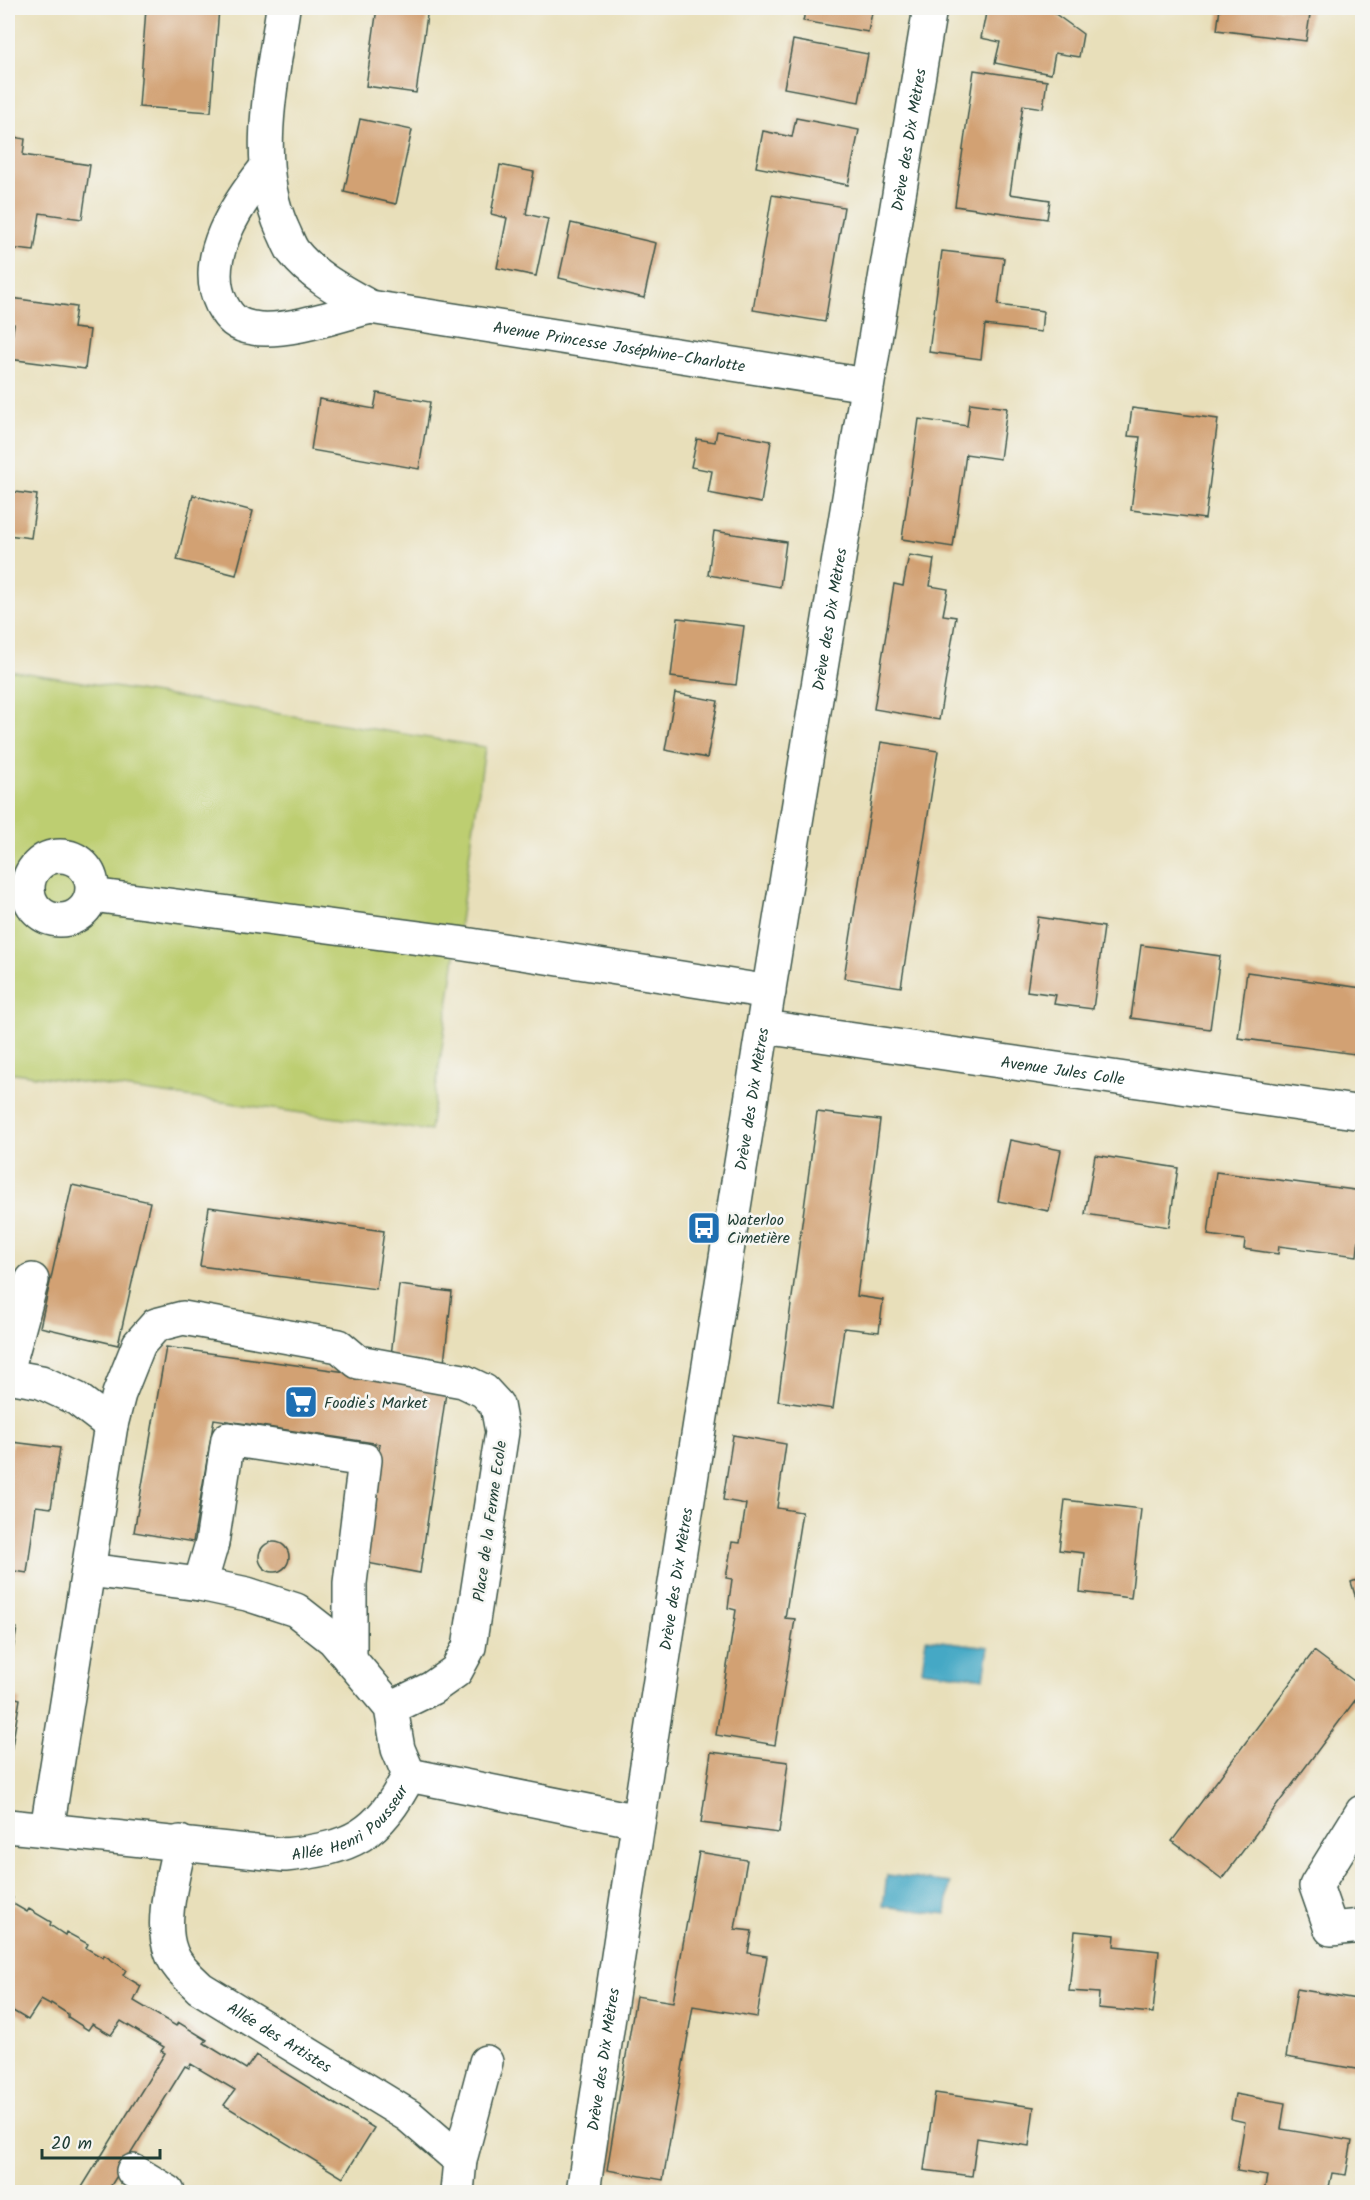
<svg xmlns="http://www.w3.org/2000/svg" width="1370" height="2200" viewBox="0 0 1370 2200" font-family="Kalam,sans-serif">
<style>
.green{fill:#bdce71;stroke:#6e8652;stroke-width:1.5}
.water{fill:#45a8c5;stroke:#32727c;stroke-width:1.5}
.building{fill:#d2a173}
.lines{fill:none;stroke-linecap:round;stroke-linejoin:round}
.minor-casing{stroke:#3d5548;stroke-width:36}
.minor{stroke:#fff;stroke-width:33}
.labels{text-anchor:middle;stroke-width:5;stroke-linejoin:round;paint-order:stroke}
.street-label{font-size:16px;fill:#1f3d34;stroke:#f6f6f2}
.poi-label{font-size:16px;fill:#1f3d34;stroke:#f6f6f2;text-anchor:start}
</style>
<rect width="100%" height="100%" fill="#f6f6f2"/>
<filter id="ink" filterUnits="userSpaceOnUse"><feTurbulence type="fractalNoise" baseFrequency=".0167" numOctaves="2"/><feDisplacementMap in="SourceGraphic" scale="12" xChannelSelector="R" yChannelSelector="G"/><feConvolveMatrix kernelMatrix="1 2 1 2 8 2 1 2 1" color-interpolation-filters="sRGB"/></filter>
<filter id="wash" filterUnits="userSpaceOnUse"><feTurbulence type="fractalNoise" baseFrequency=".008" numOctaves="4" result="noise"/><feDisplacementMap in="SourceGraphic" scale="24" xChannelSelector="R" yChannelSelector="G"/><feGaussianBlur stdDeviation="1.35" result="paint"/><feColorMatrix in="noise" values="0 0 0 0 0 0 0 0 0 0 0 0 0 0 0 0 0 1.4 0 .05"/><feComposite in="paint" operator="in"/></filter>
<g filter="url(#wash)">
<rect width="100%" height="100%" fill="#e8dfba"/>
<path class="green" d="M8,670L485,747L430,1131L8,1072Z"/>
<path class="water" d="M926,1639L989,1647L984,1678L922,1670Z
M887,1875L950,1883L946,1914L883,1906Z"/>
<g id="blocks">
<path class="building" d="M146,8H219L211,112L139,107Z
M377,8H428L416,93L366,86Z
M806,8H873L868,32L803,21Z
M987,8H1047L1083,34L1079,57L1055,53L1051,74L995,63L1000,42L981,38Z
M1220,8H1311L1306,41L1217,30Z
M793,40L868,54L859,102L784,88Z
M974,70L1047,81L1043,108L1023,105L1010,194L1050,200L1047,219L955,206Z
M796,118L859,130L848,185L756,167L763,131L792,137Z
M360,119L412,130L396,204L344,192Z
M8,136L25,139L23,155L90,165L82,219L40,213L34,251L8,248Z
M500,165L534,172L526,214L548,219L536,276L497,268L507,218L491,214Z
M772,195L844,207L825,322L753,310Z
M571,223L656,243L644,298L559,278Z
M942,251L1004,258L998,305L1043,311L1041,332L985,325L981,359L929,352Z
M11,298L76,307L73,328L90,330L85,369L9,359L14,324L8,323Z
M377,393L430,402L419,469L311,450L319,399L374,409Z
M970,403L1007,408L1000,459L966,454L953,547L902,539L919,419L967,426Z
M1132,408L1218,419L1205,519L1131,510L1140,437L1128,436Z
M717,431L771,441L761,503L708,493L712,471L691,467L697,439L715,442Z
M8,491L37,495L31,538L8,535Z
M193,495L253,511L236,575L177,560Z
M714,531L786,542L780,587L708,575Z
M909,555L934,559L930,586L948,589L943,615L956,617L939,720L874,709L894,584L903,586Z
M678,618L744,626L736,685L671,677Z
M675,693L718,701L707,758L665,750Z
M881,742L938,751L901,987L844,978Z
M1038,917L1104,927L1093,1009L1054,1004L1056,995L1027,991Z
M1141,945L1220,956L1210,1029L1131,1018Z
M1247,972L1362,988V1055L1238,1038Z
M817,1112L880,1120L857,1296L883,1300L879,1332L844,1328L833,1409L778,1401Z
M1010,1140L1061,1150L1049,1211L998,1201Z
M1095,1155L1178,1168L1169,1227L1085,1214Z
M1216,1172L1362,1191V1213L1357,1256L1279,1246L1278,1254L1244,1249L1245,1240L1208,1235Z
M72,1185L150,1202L118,1345L40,1327Z
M209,1207L384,1231L376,1289L200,1266Z
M399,1285L452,1292L444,1363L391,1356Z
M166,1347L447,1386L420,1573L362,1562L380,1444L214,1419L193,1542L134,1532Z
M733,1435L786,1444L777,1508L802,1512L785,1618L795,1619L775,1745L716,1735L736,1610L728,1608L732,1579L726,1578L732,1542L740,1543L746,1504L723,1500Z
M12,1442L60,1448L51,1508L36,1506L27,1573L8,1570V1454H10Z
M1065,1500L1141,1509L1131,1598L1080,1592L1084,1553L1059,1550Z
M259 1557a15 15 0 1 1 30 0a15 15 0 1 1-30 0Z
M1362,1578V1618L1351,1582Z
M8,1626L17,1628L9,1672H8Z
M1314,1651L1362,1687V1691L1222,1879L1172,1841Z
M8,1696L20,1699L10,1758H8Z
M711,1752L788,1762L779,1833L701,1823Z
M699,1852L747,1860L735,1929L752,1931L748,1953L767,1956L757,2017L693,2006L663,2180L607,2170L636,1996L673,2002Z
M8,1895L13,1898L10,1902L27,1912L29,1909L51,1922L50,1925L65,1935L66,1932L88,1944L86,1948L103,1958L104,1955L126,1970L123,1975L141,1986L134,2001L176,2026L178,2022L207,2040L204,2043L246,2069L256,2055L374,2128L343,2178L224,2105L235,2090L191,2064L189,2068L185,2066L107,2192H79L165,2053L161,2051L164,2047L121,2021L111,2035L92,2024L88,2030L68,2017V2014L51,2003L50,2005L41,2000L28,2020L8,2008Z
M1075,1931L1115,1935L1114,1946L1159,1951L1153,2013L1098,2008L1099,1993L1069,1991Z
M1297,1989L1362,2000V2070L1286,2057Z
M935,2093L1034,2107L1029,2146L977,2138L972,2176L924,2170Z
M1235,2094L1285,2103L1281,2129L1352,2141L1346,2175L1332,2173L1328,2192H1264L1267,2176L1237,2171L1245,2122L1231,2119Z"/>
</g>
</g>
<g filter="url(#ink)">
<use href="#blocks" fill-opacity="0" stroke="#3d5548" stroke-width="1.5"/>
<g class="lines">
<defs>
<g id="minor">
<path id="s1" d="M283,8C273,79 251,161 283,230C286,236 289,245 293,251C312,276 343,292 370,307L867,385"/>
<path d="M266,168C238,203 199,259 222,305C229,318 237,326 253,328C284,334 339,315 370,307"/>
<circle cx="60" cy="888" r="32"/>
<path d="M92,895L458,943L769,992"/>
<path id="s2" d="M764,1027L1362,1113"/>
<path d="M8,1368L32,1280"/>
<path d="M8,1376L41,1382L77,1399L111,1425L47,1829"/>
<path d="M111,1425L119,1394L139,1344L156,1325L183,1318L339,1346L358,1362L463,1381L484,1391L497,1405L502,1432L469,1647L456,1671L432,1688L391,1708"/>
<path d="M88,1570L200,1584L247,1594L296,1610L333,1639L391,1708L398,1749L409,1775"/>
<path d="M200,1584L212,1543L228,1439L365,1460L350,1583V1659"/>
<path d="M1362,1812L1316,1886L1331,1929L1362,1926"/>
<path id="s3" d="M8,1826L285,1855C352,1848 378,1836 409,1775L638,1821"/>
<path id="s4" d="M180,1842C174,1874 159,1922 171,1952C176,1967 189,1977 200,1988L409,2116L460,2160L457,2192"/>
<path d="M460,2160L486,2062"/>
<path d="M133,2171L168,2192"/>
<path id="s5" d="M583,2192C690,1463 809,735 930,8"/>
</g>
</defs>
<use href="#minor" class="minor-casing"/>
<use href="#minor" class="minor"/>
</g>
</g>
<defs>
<symbol id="bus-square" viewBox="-11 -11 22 22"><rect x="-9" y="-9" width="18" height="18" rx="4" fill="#1f6fb2" stroke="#f6f6f2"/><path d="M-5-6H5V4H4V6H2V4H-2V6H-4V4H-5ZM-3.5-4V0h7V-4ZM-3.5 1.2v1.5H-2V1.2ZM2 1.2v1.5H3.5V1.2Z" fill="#fff"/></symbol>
<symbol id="supermarket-square" viewBox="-11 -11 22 22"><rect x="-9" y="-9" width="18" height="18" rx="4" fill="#1f6fb2" stroke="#f6f6f2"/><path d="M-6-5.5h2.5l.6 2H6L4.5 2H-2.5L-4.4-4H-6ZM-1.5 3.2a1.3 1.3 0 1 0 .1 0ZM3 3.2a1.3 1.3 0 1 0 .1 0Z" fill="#fff"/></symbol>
</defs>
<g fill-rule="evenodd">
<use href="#bus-square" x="685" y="1209" width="38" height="38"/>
<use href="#supermarket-square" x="282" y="1383" width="38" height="38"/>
</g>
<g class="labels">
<g class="street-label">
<text dy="6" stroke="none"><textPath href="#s5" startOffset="2078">Drève des Dix Mètres</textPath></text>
<text dy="6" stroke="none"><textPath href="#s1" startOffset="597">Avenue Princesse Joséphine-Charlotte</textPath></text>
<text dy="6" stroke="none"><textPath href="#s5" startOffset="1592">Drève des Dix Mètres</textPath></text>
<text dy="6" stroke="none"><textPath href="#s2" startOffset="302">Avenue Jules Colle</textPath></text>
<text dy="6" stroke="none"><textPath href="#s5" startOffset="1106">Drève des Dix Mètres</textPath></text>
<text transform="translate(489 1521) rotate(-82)" y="6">Place de la Ferme Ecole</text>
<text dy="6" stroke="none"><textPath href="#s5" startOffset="620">Drève des Dix Mètres</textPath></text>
<text dy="6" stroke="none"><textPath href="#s3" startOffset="354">Allée Henri Pousseur</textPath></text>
<text dy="6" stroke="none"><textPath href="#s4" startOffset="252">Allée des Artistes</textPath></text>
<text dy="6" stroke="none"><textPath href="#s5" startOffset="134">Drève des Dix Mètres</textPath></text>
</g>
<g class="poi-label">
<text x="727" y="1225">Waterloo<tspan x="727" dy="18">Cimetière</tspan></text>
<text x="324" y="1408">Foodie's Market</text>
</g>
</g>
<rect width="1370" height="2200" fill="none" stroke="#f6f6f2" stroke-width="30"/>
<path d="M42 2149v9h118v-9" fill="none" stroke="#1f3d34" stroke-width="3"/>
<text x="51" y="2149" font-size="18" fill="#1f3d34" stroke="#f6f6f2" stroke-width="4.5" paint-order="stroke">20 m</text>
</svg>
